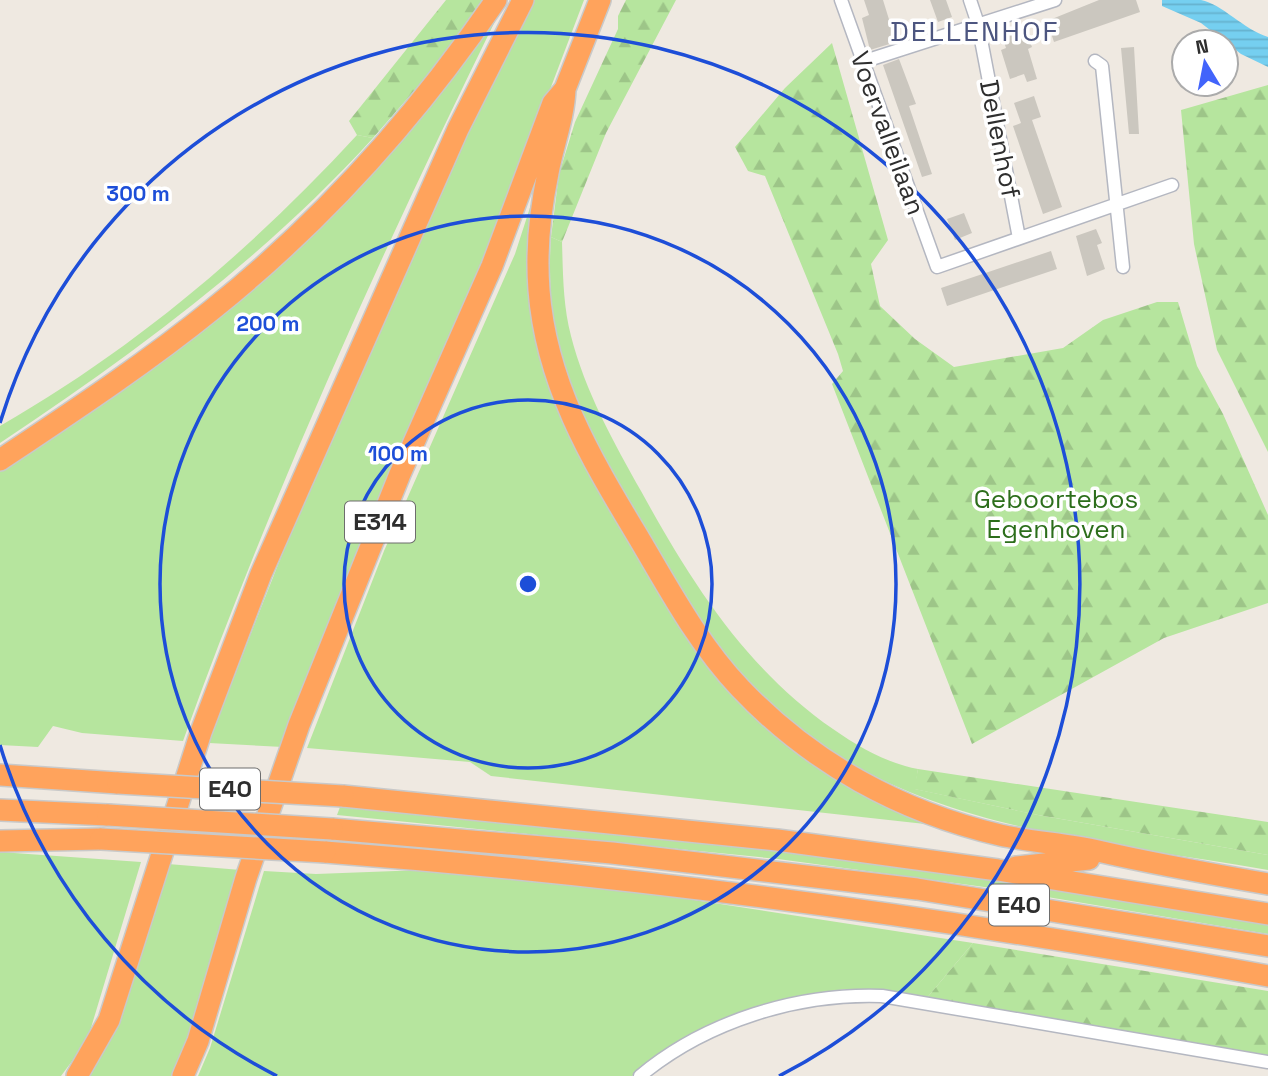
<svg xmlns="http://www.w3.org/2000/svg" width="1268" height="1076" viewBox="0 0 1268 1076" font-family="'Space Grotesk',sans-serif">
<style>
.grass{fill:#b6e59e}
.forest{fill:url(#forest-firs)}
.water{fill:url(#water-rules)}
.building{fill:#cbc7bf}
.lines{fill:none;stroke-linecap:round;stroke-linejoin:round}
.street-casing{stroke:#b4b7c1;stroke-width:15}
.highway-casing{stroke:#c9c9c9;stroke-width:24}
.street{stroke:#fff;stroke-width:12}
.highway{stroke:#ffa35c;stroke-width:21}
.highway-bridge-casing{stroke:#c9c9c9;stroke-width:24;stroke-linecap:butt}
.highway-bridge{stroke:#ffa35c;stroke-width:21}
.ring{fill:none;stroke:#1d4ed8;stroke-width:3.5}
.labels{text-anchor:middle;stroke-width:7;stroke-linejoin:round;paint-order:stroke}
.shield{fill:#fff;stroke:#6d6d6d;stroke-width:2}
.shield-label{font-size:24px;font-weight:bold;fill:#2e2e2e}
.street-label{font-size:26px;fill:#2e2e2e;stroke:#fff}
.park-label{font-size:26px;fill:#2c6e1b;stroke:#fff}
.neighbourhood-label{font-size:28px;letter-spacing:2px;fill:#4d5680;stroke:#fff}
.centre{fill:#1d4ed8;stroke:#fff;stroke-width:3.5}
.ring-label{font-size:21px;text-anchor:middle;font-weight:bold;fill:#1d4ed8;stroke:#fff;stroke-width:7;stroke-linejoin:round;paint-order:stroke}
</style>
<defs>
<pattern id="forest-firs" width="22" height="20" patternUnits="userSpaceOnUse" patternTransform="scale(1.75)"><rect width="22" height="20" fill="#b6e59e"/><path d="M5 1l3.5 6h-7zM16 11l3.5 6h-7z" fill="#9dc588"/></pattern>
<pattern id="water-rules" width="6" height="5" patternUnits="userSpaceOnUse" patternTransform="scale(1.75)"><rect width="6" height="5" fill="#75cff0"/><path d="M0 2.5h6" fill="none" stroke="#66b2ce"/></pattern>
</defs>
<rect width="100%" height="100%" fill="#efe9e1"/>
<path class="grass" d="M531,0H584L510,195L354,559L283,747L209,743C304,490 409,241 531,0Z
M500,11C383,249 273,491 183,741L82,733L53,726L38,747L0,745V470L229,306Z
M357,135L373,138C263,259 135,353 0,443V426C137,347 250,251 357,135Z
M536,189L539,349L551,392L568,434L600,489L717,672L934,825L491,776L470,762L307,748L384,551L515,254Z
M551,237L562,242C563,274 563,305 571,336C585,391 614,443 641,491C691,582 746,669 833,729C859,747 886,763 918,769L915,789L1038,815L1268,855V870C1090,839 887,828 754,689C705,637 671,574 635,512C580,416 543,353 551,237Z
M340,807L617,832L779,851L1001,881L1268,925V934L999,889L778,859L337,815Z
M0,852L141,862L87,1041L61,1076H0Z
M168,864L241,870L175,1076H84L108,1036L132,982Z
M422,870L629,890L973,943L926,999L846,989L812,994L748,1011L644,1066L632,1076H198L210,1048L264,871L316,874Z"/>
<path class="forest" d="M446,0H482L434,68L373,138L357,135L349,121Z
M626,0H676L606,133L562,242L551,237L559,174L575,122L618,29V16Z
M832,43L888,240L871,264L880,306L915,339L954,367L1063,348L1103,320L1157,302H1178L1197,366L1223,414L1268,515V603L1164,638L972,744L832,384L843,371L838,354L765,176L748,171L735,147L785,88Z
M1268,85V452L1217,350L1194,244L1181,110Z
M918,769L1268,822V855L1038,815L914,789Z
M973,943L1268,991V1059L926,999Z"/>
<path class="water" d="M1162,0C1174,0 1189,0 1201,0C1222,4 1243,29 1268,37V67L1241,54L1201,23L1162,6Z"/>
<path class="building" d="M864,0H883L896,42L870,50L862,18L869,15Z
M930,0H946L952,17L938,22Z
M1099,0H1136L1140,12L1054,42L1047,21Z
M1020,26L1023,36L1027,34L1032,47L1028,49L1037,79L1027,82L1024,74L1010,79L1001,50L1006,48L1001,33Z
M1134,47L1139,134H1129L1121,48Z
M899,59L916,104L909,106L932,174L922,177L883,65Z
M1034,96L1041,117L1032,120L1062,207L1043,214L1013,126L1021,123L1014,103Z
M964,213L972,233L955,240L947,219Z
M1096,229L1102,243L1097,245L1105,269L1087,276L1076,236Z
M1051,251L1057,269L947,306L941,288Z"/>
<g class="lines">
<defs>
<path id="street" d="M841,0L937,267L1172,185
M970,0L978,24L1019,238
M1095,61L1102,66L1123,267
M862,62L1055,0
M640,1076C706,1021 798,993 882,996L1268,1062"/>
<path id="highway" d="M565,89C564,118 553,145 548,173C540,211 536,252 539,290C546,383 590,457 637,535C668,587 698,644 740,688C811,763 901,812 1000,835C1032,842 1066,844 1098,851C1154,864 1211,874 1268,884
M0,460C72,412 145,364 213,309C324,220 416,117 496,0
M0,775L118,783
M343,796L777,840L998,870L1268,914
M0,810L108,815
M332,829L612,853L917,889L1268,946
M0,841L101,839
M325,852C641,876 956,919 1268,976
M1016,867L1089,859
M77,1076L109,1020L201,732L261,574L458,129L523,0
M183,1076L198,1041L246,878L299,725L400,474L492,266L553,103L565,89L600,0"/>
</defs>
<use href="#street" class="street-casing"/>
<use href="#highway" class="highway-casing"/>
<use href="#street" class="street"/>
<use href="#highway" class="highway"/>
<defs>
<path id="highway-bridge" d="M118,783L343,796
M108,815L332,829
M101,839L325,852"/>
</defs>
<use href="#highway-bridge" class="highway-bridge-casing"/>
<use href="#highway-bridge" class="highway-bridge"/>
</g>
<g class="ring">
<circle cx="528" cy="584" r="184"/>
<circle cx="528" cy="584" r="368"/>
<path d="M277 1076A552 552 0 0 1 0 745M0 423A552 552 0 1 1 779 1076"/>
</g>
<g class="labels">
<g class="shield">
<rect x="345" y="501.5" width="70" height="41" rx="5"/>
<rect x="200" y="768.5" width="60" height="41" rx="5"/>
<rect x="989" y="884.5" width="60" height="41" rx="5"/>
</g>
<g class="shield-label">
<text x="380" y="530">E314</text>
<text x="230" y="797">E40</text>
<text x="1019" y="913">E40</text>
</g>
<g class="street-label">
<text transform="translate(888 133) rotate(70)" y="9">Voervalleilaan</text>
<text transform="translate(1000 139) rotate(79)" y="9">Dellenhof</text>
</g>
<g class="park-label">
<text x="1056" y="508">Geboortebos<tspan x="1056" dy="30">Egenhoven</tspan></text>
</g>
<g class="neighbourhood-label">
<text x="975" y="41">DELLENHOF</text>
</g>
</g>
<circle cx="528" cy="584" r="10" class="centre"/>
<g class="ring-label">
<text x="138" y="201">300 m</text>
<text x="268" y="331">200 m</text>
<text x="398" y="461">100 m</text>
</g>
<g transform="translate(1205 63) rotate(350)"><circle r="33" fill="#ffffff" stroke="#ababab" stroke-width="2"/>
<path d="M0-5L12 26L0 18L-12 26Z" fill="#4264fb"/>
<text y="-10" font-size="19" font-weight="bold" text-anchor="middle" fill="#2e2e2e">N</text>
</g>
</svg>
